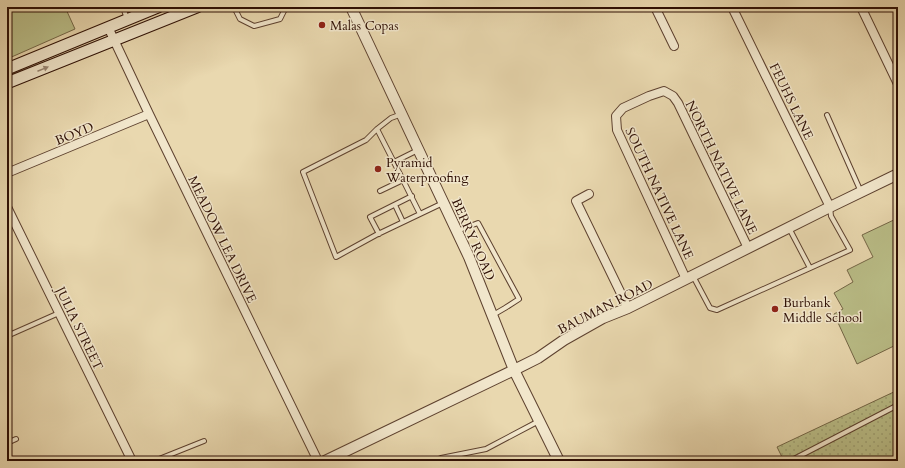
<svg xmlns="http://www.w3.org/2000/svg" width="905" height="468" viewBox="0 0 905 468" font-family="Cardo,serif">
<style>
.grass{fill:url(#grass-dots);stroke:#746646}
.park{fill:#babe88;stroke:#746646}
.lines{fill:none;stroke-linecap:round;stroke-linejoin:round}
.service-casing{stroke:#5d412f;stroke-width:6}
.minor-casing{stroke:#5d412f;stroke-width:10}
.tertiary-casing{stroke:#5d412f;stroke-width:12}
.secondary-casing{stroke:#2e0f04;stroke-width:13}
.service{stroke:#f1e6cb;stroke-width:4}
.minor{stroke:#f1e6cb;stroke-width:8}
.tertiary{stroke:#f1e6cb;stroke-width:10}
.secondary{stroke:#f1e6cb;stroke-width:11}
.oneway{fill:#998571}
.poi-dot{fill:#8f2418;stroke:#f1e6cb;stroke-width:1.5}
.labels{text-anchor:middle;stroke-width:3;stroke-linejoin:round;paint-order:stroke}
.poi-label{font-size:13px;fill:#2e0f04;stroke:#f1e6cb;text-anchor:start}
.street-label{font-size:13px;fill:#2e0f04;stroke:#f1e6cb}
</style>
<defs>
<pattern id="grass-dots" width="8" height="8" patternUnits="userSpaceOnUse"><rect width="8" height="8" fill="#babe88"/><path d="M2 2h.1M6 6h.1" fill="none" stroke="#a0a274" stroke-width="1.8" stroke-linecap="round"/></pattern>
</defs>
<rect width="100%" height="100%" fill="#e9d8af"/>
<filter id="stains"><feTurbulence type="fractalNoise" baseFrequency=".005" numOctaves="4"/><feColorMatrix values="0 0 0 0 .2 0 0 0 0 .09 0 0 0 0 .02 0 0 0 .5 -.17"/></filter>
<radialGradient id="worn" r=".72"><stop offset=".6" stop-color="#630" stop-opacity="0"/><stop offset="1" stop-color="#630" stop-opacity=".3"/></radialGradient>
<path class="grass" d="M898,390V461H784L777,447Z"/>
<path class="park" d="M7,7H65L75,29L7,59Z
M898,218V344L857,364L834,314L843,309L834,293L853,282L847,270L873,257L862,235Z"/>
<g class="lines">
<defs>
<path id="service" d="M123,7L127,19
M234,7L240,19L254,26L280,19L286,7
M827,115L861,192
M377,129L366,140L303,172L336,257L376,235L443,203
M394,162L418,150
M403,180L420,214
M380,191L403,180L377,129L391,118L402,114
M395,205L403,222
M789,228L810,268
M457,231L478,223L519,299L505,308L493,315
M379,234L370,217L412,196
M693,276L710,308L717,310L850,250L831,216L830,207
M7,336L59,313
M7,443L16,439
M154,461L204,441
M434,461L441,458L486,449L539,421
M790,461L898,405"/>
<path id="minor" d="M655,7L674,46
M732,7L830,207
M861,7L898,84
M108,27L149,114L318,461
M7,173L149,114
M589,194L576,201L628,308
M7,207L132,461
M686,279L617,130L616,116L623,108L649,96L664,91L673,96L678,103L748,248"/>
<path id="tertiary" d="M351,7L469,257L514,370L559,461
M325,461L514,370L538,358L564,340L603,318L628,308L830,207L898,174"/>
<path id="secondary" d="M7,69L158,7
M7,83L197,7"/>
</defs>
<use href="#service" class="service-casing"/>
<use href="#minor" class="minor-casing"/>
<use href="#tertiary" class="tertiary-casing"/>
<use href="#secondary" class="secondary-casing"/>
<use href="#service" class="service"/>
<use href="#minor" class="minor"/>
<use href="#tertiary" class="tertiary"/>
<use href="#secondary" class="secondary"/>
</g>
<defs><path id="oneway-solid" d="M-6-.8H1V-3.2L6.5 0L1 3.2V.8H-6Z"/></defs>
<use class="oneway" href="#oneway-solid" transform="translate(43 69) rotate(-22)"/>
<g class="poi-dot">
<circle cx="322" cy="25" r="4"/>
<circle cx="378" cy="169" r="4"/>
<circle cx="775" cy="309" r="4"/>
</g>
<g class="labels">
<g class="poi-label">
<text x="330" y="30">Malas Copas</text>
<text x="386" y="167">Pyramid<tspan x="386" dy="15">Waterproofing</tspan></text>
<text x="783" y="307">Burbank<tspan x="783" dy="15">Middle School</tspan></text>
</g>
<g class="street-label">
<text transform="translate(792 101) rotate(64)" y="5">FEUHS LANE</text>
<text transform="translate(74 133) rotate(-22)" y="5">BOYD</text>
<text transform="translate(722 167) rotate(64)" y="5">NORTH NATIVE LANE</text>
<text transform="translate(660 193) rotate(65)" y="5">SOUTH NATIVE LANE</text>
<text transform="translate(223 239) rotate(64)" y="5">MEADOW LEA DRIVE</text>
<text transform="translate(474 239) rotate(66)" y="5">BERRY ROAD</text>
<text transform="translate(605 306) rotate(-27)" y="5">BAUMAN ROAD</text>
<text transform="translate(80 328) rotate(64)" y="5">JULIA STREET</text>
</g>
</g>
<rect width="905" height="468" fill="none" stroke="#e9d8af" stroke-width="24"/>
<rect x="8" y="8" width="889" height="452" fill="none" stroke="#2e0f04" stroke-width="2"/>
<rect x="12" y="12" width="881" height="444" fill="none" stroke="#2e0f04"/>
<rect width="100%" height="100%" filter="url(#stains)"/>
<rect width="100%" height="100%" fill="url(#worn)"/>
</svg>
